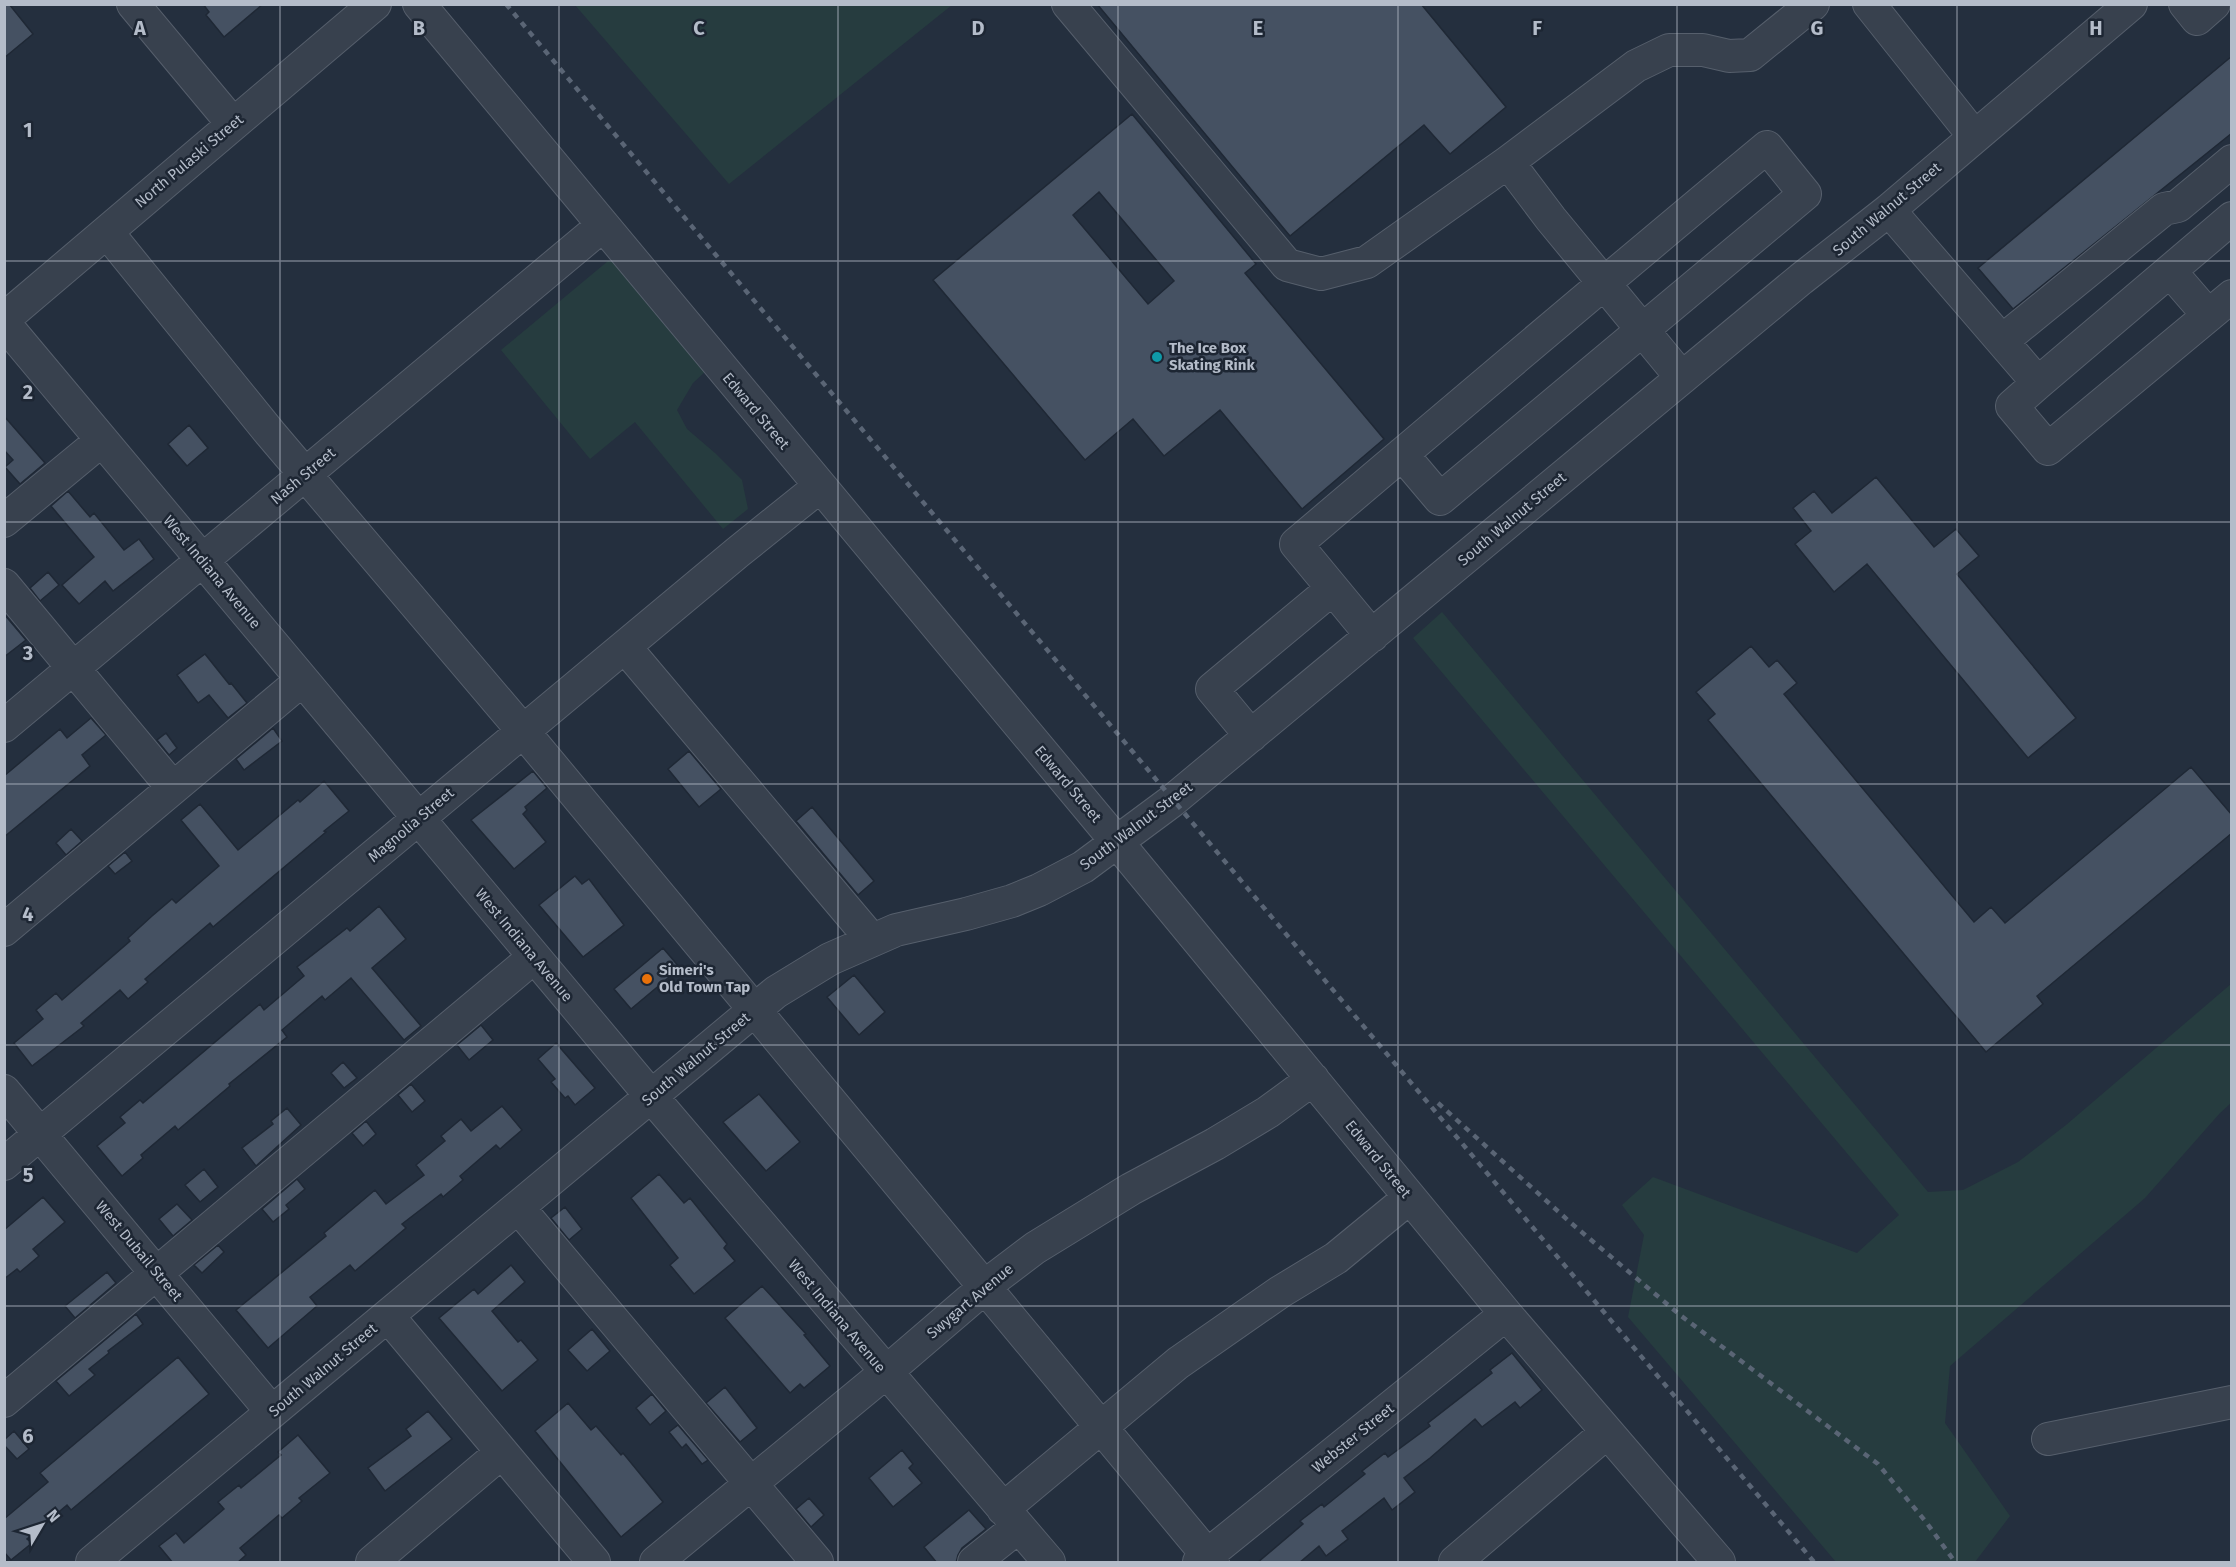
<svg xmlns="http://www.w3.org/2000/svg" width="2236" height="1567" viewBox="0 0 2236 1567" font-family="'Fira Sans',sans-serif">
<style>
.green{fill:#263c3f}
.building{fill:#455162;stroke:#1f2835;stroke-width:1.5;fill-rule:evenodd}
.lines{fill:none;stroke-linecap:round;stroke-linejoin:round}
.minor-casing{stroke:#565f6c;stroke-width:34}
.minor{stroke:#38414e;stroke-width:32}
.rail{stroke:#5a6575;stroke-width:4.5;stroke-dasharray:6 6;stroke-linecap:butt}
.grid{fill:none;stroke:#b4bcc9;stroke-width:1.5;stroke-opacity:0.55}
.culture-dot{fill:#0f9aa8;stroke:#1d2633;stroke-width:2}
.food-dot{fill:#e8710a;stroke:#1d2633;stroke-width:2}
.labels{text-anchor:middle;stroke-width:5;stroke-linejoin:round;paint-order:stroke}
.street-label{font-size:15px;fill:#b4bcc9;stroke:#1d2633}
.poi-label{font-size:15px;font-weight:bold;fill:#b4bcc9;stroke:#1d2633;text-anchor:start}
.grid-label{font-size:20px;text-anchor:middle;font-weight:bold;fill:#b4bcc9;stroke:#1d2633;stroke-width:5;stroke-linejoin:round;paint-order:stroke}
</style>
<rect width="100%" height="100%" fill="#242f3e"/>
<path class="green" d="M575,5H952L729,184Z
M608,261L617,263L707,370L693,383L677,410L687,429L715,453L742,480L748,509L723,529L635,422L590,459L501,350Z
M1442,612L1928,1192L1963,1190L2018,1162L2066,1125L2231,984V1103L2220,1113L2145,1198L1950,1366L1945,1423L2010,1516L1975,1562H1836L1628,1317L1644,1235L1622,1205L1653,1177L1857,1253L1899,1215L1413,638Z"/>
<path class="building" d="M4,4H9L33,34L4,58Z
M203,4H263L224,37L206,15L209,12Z
M1097,4H1421L1506,107L1450,154L1424,125L1290,236Z
M2232,56V133L2013,309L1978,268Z
M1132,114L1256,264L1245,273L1384,439L1302,509L1220,410L1164,456L1133,419L1085,460L933,280ZM1099,192L1174,281L1148,304L1073,215Z
M4,416L45,463L20,484L5,467L13,460L4,450Z
M189,425L208,448L187,466L168,444Z
M1876,477L1934,547L1956,529L1979,556L1957,574L2076,718L2028,758L1867,564L1834,592L1795,544L1811,531L1793,508L1814,491L1832,513Z
M68,491L90,517L94,513L124,550L139,539L154,559L113,591L105,581L79,604L62,585L94,557L51,506Z
M48,572L59,585L40,601L30,588Z
M4,614L26,640L4,657Z
M1751,646L1769,667L1777,660L1797,683L1784,694L1974,922L1991,907L2005,923L2191,767L2232,815V833L2037,996L2043,1004L1986,1052L1708,720L1715,714L1696,692Z
M205,654L229,684L231,683L247,703L228,718L209,695L198,703L177,675Z
M91,718L106,735L82,755L90,766L4,837V776L60,729L67,738Z
M273,728L282,741L244,770L236,759Z
M166,733L177,748L169,755L157,740Z
M689,751L721,789L699,807L668,769Z
M533,771L547,788L525,807L527,810L523,814L546,842L514,869L471,820Z
M324,781L349,811L324,831L326,832L213,927L210,923L175,953L145,979L148,982L128,999L120,990L81,1023L84,1026L32,1066L14,1043L43,1019L36,1010L56,993L62,1000L130,941L128,938L152,916L172,899L176,903L219,866L181,820L200,804L238,850L298,800L300,802Z
M812,807L874,881L858,895L796,821Z
M71,829L82,841L66,855L56,843Z
M125,852L132,861L115,874L108,866Z
M575,876L582,884L589,879L624,925L583,957L539,905Z
M379,906L406,939L372,968L421,1026L404,1040L351,978L325,1000L322,996L282,1030L287,1037L229,1084L230,1086L178,1130L175,1126L141,1155L143,1158L122,1176L97,1146L125,1123L120,1117L140,1100L143,1103L260,1004L264,1010L304,976L297,967L347,928L350,931Z
M663,948L680,968L631,1009L614,989Z
M854,975L885,1012L859,1035L827,997Z
M481,1025L493,1040L469,1060L457,1045Z
M556,1043L595,1088L575,1105L568,1096L565,1098L551,1082L555,1079L538,1059Z
M343,1062L357,1078L344,1088L331,1073Z
M411,1084L425,1101L412,1112L398,1095Z
M759,1094L800,1142L766,1171L723,1122Z
M502,1106L522,1130L500,1149L496,1145L460,1176L463,1180L443,1197L441,1194L402,1224L406,1228L355,1271L350,1265L310,1297L317,1306L268,1348L236,1310L326,1236L324,1233L375,1190L386,1204L424,1175L416,1165L445,1141L441,1136L461,1119L471,1131Z
M287,1108L301,1125L256,1166L242,1148L273,1124L271,1121Z
M366,1121L376,1134L363,1146L352,1133Z
M204,1169L218,1187L200,1202L185,1185Z
M659,1174L684,1203L690,1198L727,1244L724,1248L735,1261L694,1294L670,1265L678,1258L631,1198Z
M297,1179L305,1189L286,1205L289,1209L273,1222L262,1209Z
M43,1197L65,1222L33,1249L39,1256L20,1272L17,1269L4,1279V1230Z
M177,1204L192,1220L173,1236L159,1219Z
M565,1207L582,1229L569,1240L551,1218Z
M218,1245L224,1252L202,1273L194,1265Z
M511,1265L525,1282L492,1311L518,1342L521,1340L538,1360L502,1391L439,1318L474,1289L478,1294Z
M107,1272L116,1283L75,1318L65,1306Z
M762,1286L806,1334L804,1335L830,1366L804,1388L800,1384L790,1393L725,1318Z
M136,1314L143,1324L108,1351L109,1353L89,1369L95,1375L69,1396L56,1381Z
M592,1329L610,1351L587,1371L568,1350Z
M1512,1353L1542,1390L1520,1408L1515,1402L1482,1427L1475,1419L1430,1458L1404,1478L1415,1492L1392,1510L1384,1498L1342,1531L1348,1539L1326,1556L1319,1546L1299,1563H1257L1303,1524L1300,1521L1322,1504L1324,1507L1365,1474L1362,1471L1385,1453L1388,1457L1430,1426L1428,1423L1492,1373L1490,1370Z
M178,1357L209,1394L71,1510L67,1505L27,1539L32,1543L11,1560L4,1552V1519L48,1482L40,1473Z
M725,1387L757,1428L740,1442L706,1403Z
M652,1394L666,1411L650,1425L636,1408Z
M568,1403L591,1430L596,1426L621,1455L623,1453L663,1502L621,1537L535,1431Z
M428,1411L452,1439L385,1491L368,1468L411,1436L406,1429Z
M678,1425L708,1460L702,1464L686,1444L682,1448L669,1432Z
M14,1431L29,1449L17,1459L4,1445V1440Z
M298,1435L330,1473L299,1498L302,1501L282,1518L279,1515L240,1548L246,1555L237,1563H173L159,1546L176,1533L184,1543L224,1509L218,1502L239,1485L241,1488L281,1455L278,1452Z
M902,1450L913,1464L909,1468L922,1483L893,1507L869,1478Z
M809,1498L824,1515L811,1527L796,1509Z
M969,1510L986,1529L962,1548L958,1555L956,1563H937L924,1547Z"/>
<g class="lines">
<defs>
<path id="minor" d="M133,4L233,124
M419,4L1117,842L1506,1314L1719,1562
M1068,4L1287,265L1321,274L1367,262L1508,162L1551,219L1682,378
M1869,4L1974,136
M2185,4L2197,19L2214,4
M1508,162L1636,66L1669,50H1703L1729,56L1750,55L1813,4
M1889,210L2038,383L2232,218
M107,232L270,433L523,731L1213,1562
M2170,271L2208,315
M4,319L375,4
M4,323L651,1096L1049,1562
M2002,341L2164,209L2178,206L2232,161
M2038,383L2012,406L2048,449L2232,296
M4,521L102,440
M4,585L173,788
M1372,636L1296,544C1453,411 1609,278 1767,147L1805,194L1440,499L1402,454
M625,647L872,940
M4,726L602,226
M1251,736L1212,689L1332,589
M4,930L302,680
M4,1091L272,1412
M4,1164L738,552L819,487
M518,1207L817,1562
M388,1316L594,1562
M4,1401L534,957
M2048,1439L2232,1402
M1003,1509L1178,1363L1280,1292L1336,1258L1409,1198
M92,1562L776,992L830,959L896,930L966,914L1012,901L1039,890L1083,867L1172,801L1801,279L1889,210L2131,4
M372,1562L502,1452
M656,1562L885,1373L998,1276L1035,1248L1131,1189L1215,1144L1268,1112L1313,1079
M974,1562L1018,1527
M1199,1562L1506,1314
M1455,1562L1606,1433"/>
</defs>
<use href="#minor" class="minor-casing"/>
<use href="#minor" class="minor"/>
<path class="rail" d="M506,4C941,525 1378,1043 1814,1562
M1438,1103L1571,1223L1680,1315L1878,1464L1926,1522L1955,1562"/>
</g>
<path class="grid" d="M280,4V1562M559,4V1562M838,4V1562M1118,4V1562M1398,4V1562M1677,4V1562M1957,4V1562M4,261H2232M4,522H2232M4,784H2232M4,1045H2232M4,1306H2232"/>
<circle class="culture-dot" cx="1157" cy="357" r="6"/>
<circle class="food-dot" cx="647" cy="979" r="6"/>
<g class="labels">
<g class="street-label">
<text transform="translate(189 161) rotate(-40)" y="5">North Pulaski Street</text>
<text transform="translate(1887 209) rotate(-40)" y="5">South Walnut Street</text>
<text transform="translate(756 411) rotate(50)" y="5">Edward Street</text>
<text transform="translate(303 476) rotate(-40)" y="5">Nash Street</text>
<text transform="translate(1512 519) rotate(-40)" y="5">South Walnut Street</text>
<text transform="translate(212 572) rotate(50)" y="5">West Indiana Avenue</text>
<text transform="translate(1068 784) rotate(50)" y="5">Edward Street</text>
<text transform="translate(411 825) rotate(-40)" y="5">Magnolia Street</text>
<text transform="translate(1136 826) rotate(-37)" y="5">South Walnut Street</text>
<text transform="translate(524 945) rotate(50)" y="5">West Indiana Avenue</text>
<text transform="translate(696 1059) rotate(-40)" y="5">South Walnut Street</text>
<text transform="translate(1378 1159) rotate(51)" y="5">Edward Street</text>
<text transform="translate(139 1251) rotate(50)" y="5">West Dubail Street</text>
<text transform="translate(970 1301) rotate(-40)" y="5">Swygart Avenue</text>
<text transform="translate(837 1316) rotate(50)" y="5">West Indiana Avenue</text>
<text transform="translate(323 1370) rotate(-40)" y="5">South Walnut Street</text>
<text transform="translate(1353 1438) rotate(-39)" y="5">Webster Street</text>
</g>
<g class="poi-label">
<text x="1169" y="353">The Ice Box<tspan x="1169" dy="17">Skating Rink</tspan></text>
<text x="659" y="975">Simeri's<tspan x="659" dy="17">Old Town Tap</tspan></text>
</g>
</g>
<g class="grid-label">
<text x="140" y="35">A</text>
<text x="419" y="35">B</text>
<text x="699" y="35">C</text>
<text x="978" y="35">D</text>
<text x="1258" y="35">E</text>
<text x="1537" y="35">F</text>
<text x="1817" y="35">G</text>
<text x="2096" y="35">H</text>
<text x="28" y="137">1</text>
<text x="28" y="399">2</text>
<text x="28" y="660">3</text>
<text x="28" y="921">4</text>
<text x="28" y="1182">5</text>
<text x="28" y="1443">6</text>
</g>
<rect width="2236" height="1567" fill="none" stroke="#b4bcc9" stroke-width="12"/>
<g transform="translate(42 1525) rotate(51)" stroke="#1d2633" stroke-width="4.5" paint-order="stroke">
<path d="M0-4.5L10 22L0 15L-10 22Z" fill="#b4bcc9"/>
<text y="-9" font-size="16" font-weight="bold" text-anchor="middle" fill="#b4bcc9">N</text>
</g>
</svg>
